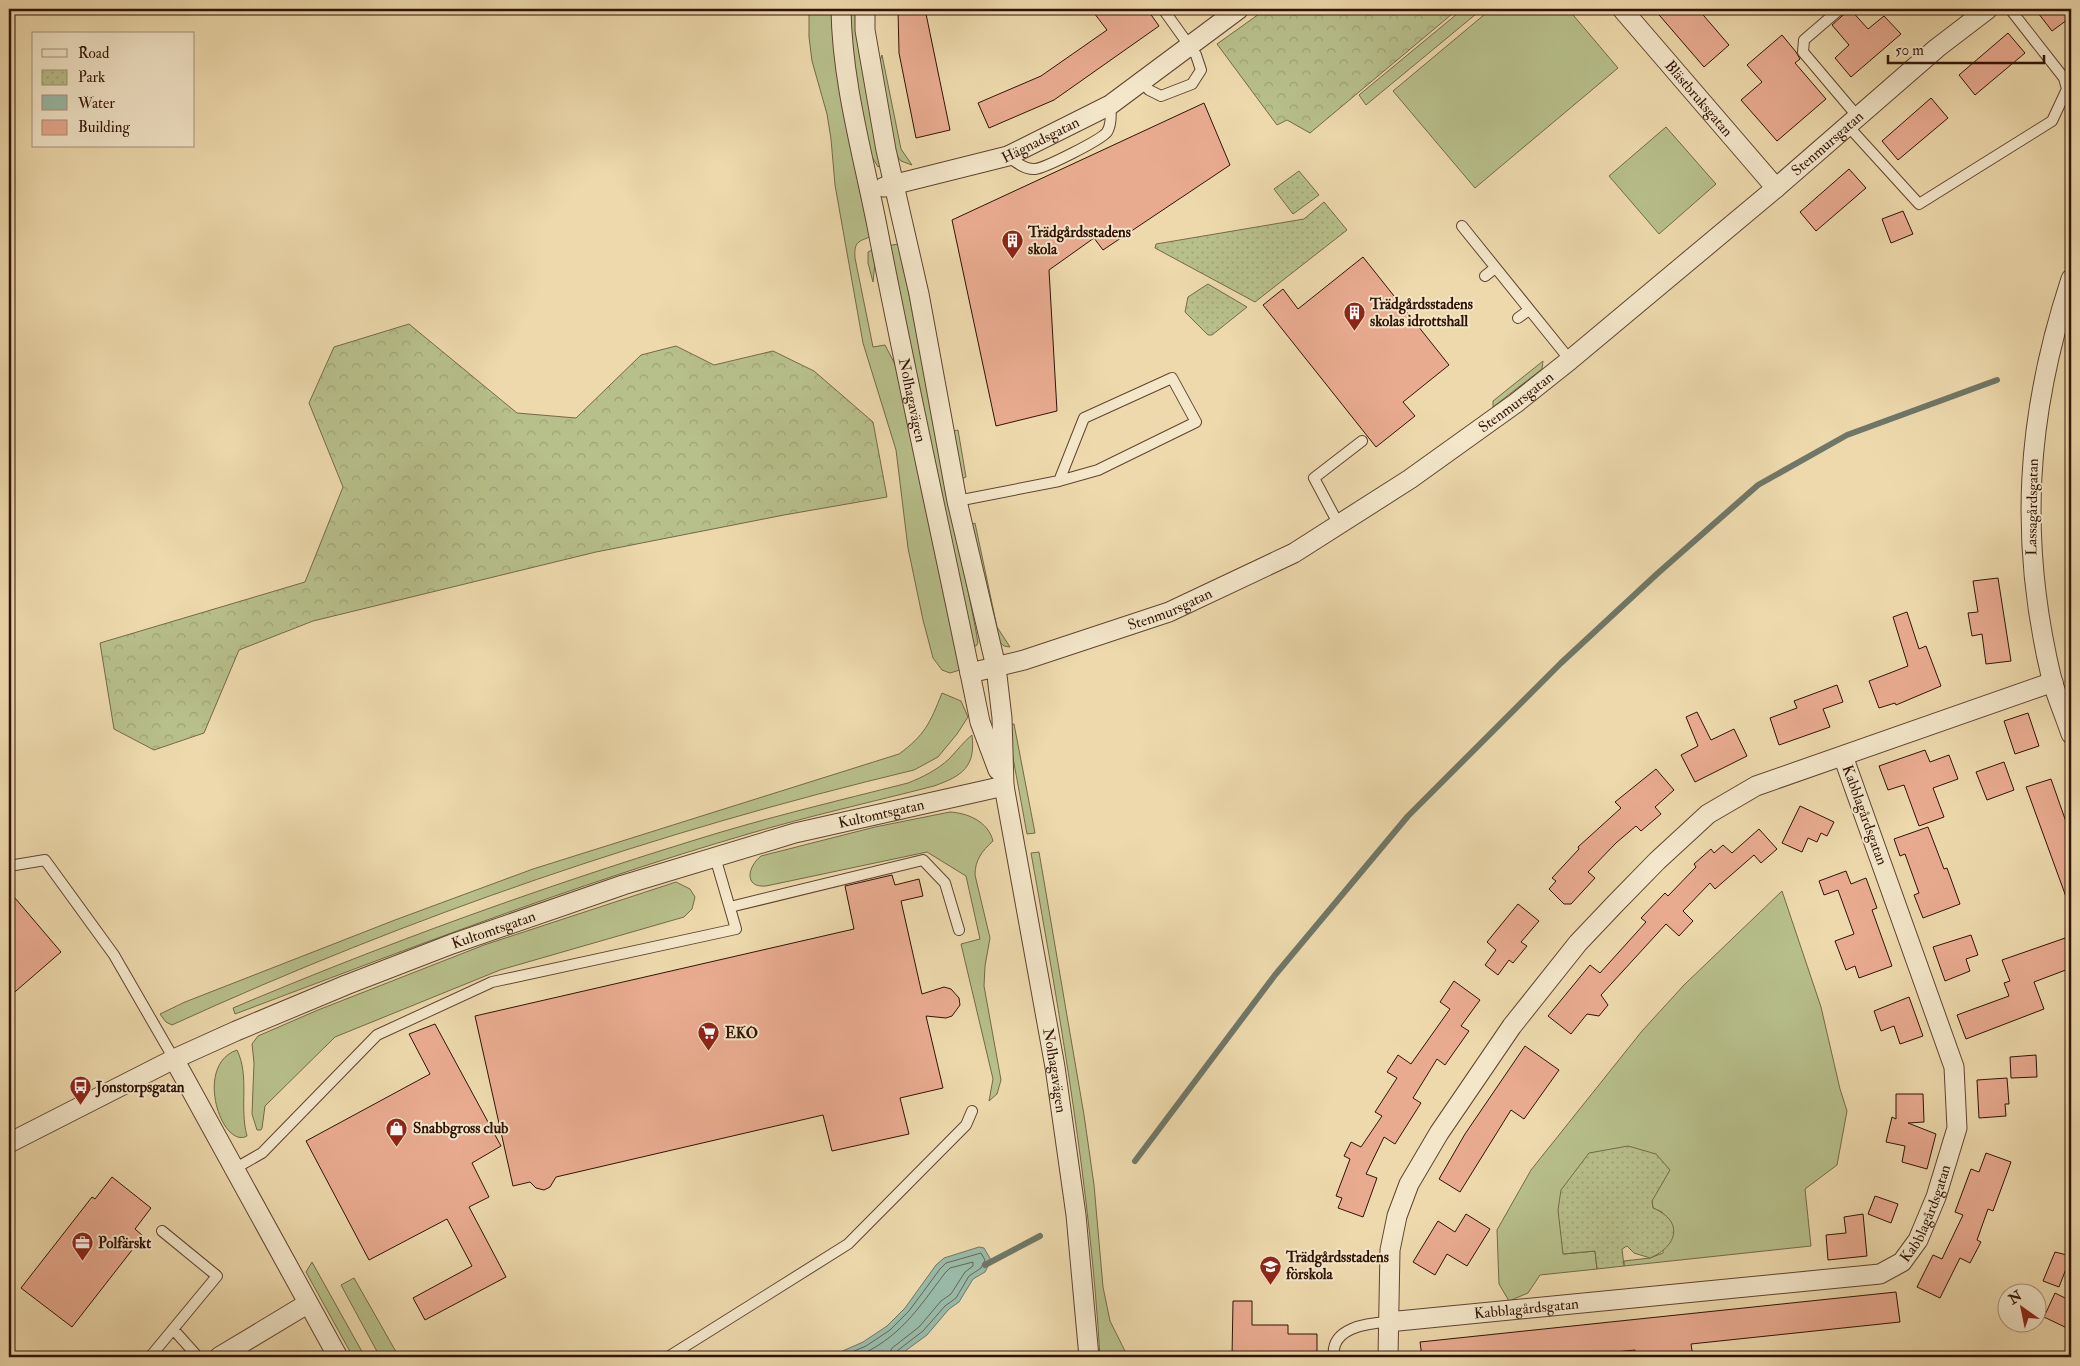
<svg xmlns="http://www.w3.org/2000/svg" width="2080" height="1366" viewBox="0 0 2080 1366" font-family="'IM FELL Double Pica',serif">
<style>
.green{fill:#b7bf8a;stroke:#746948}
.forest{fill:url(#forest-crowns);stroke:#746948}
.park{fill:url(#park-dots);stroke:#746948}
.water{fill:#99baa7;stroke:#6f7767}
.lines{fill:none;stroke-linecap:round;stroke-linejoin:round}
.shore{stroke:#656656;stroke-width:1}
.stream{stroke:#6f7767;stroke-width:6}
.building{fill:#e9ab90;stroke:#311306}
.lane-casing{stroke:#604430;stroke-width:12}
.street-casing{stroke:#604430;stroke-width:21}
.lane{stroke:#f3e6c9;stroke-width:10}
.street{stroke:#f3e6c9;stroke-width:19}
.labels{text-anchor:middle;stroke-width:4;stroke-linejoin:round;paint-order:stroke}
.street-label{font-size:15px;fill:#311306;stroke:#f3e6c9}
.poi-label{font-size:15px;font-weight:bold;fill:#311306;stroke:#f3e6c9;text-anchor:start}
</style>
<defs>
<pattern id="forest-crowns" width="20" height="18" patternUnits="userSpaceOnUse" patternTransform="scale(1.25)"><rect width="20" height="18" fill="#b7bf8a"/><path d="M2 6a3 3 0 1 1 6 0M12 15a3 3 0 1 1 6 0" fill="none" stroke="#9ea376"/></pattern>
<pattern id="park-dots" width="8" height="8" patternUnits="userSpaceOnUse" patternTransform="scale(1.25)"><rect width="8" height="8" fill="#b7bf8a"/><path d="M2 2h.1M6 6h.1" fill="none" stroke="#9ea376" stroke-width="1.8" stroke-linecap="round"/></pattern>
</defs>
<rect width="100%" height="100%" fill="#edd9ac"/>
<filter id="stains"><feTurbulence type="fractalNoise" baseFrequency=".004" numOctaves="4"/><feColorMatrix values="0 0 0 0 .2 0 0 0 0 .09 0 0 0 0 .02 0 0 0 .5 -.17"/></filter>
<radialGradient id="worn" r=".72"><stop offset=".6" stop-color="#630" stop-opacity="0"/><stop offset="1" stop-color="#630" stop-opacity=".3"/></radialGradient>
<path class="green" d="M809,9H833L872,236C858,242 854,241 855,258L873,347L885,345L900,374L960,670L950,673L942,670L933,658L923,620L908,548L896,450L863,343L835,185L831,139L827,114L812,61L809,37Z
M846,9H858L882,164L878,167L867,148Z
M1463,9H1482L1366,105L1359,95Z
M1491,9H1568L1618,68L1475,188L1393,91Z
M882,55L901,149L912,165L901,161L892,149L876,71Z
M1666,127L1716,184L1659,234L1609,176Z
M899,244L976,631L978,643L976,646H973L886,246Z
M874,249L875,263L873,282L868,263V252Z
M1543,361L1542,369L1493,407V401Z
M958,430L966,477L964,478L960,477L949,432Z
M975,523L997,627L1010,647L1004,646L997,640L971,525Z
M942,693L961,701L968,717L957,734L938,757L914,770C659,831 410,916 172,1025L166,1022L160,1014L185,1002L395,920L533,869L899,754C925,735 930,723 942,693Z
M1014,724L1035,833L1027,834L1007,725Z
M972,735C976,767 962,776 934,786C872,802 809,816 748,834C573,885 405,950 235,1014L233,1008C384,944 539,888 695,840C765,818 837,801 908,783C923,777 937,770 949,759C957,751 963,742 972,735Z
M950,812C967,813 988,821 993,841C982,851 975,860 975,875L990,938L985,966L984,986L1001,1080L997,1094L989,1101L993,1079L961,944L980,939L966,876L927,852L766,886C743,888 748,866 761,856L875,827Z
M1039,852L1084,1115L1094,1185L1103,1287L1110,1321L1128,1357H1100C1090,1188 1061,1020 1031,853Z
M676,882L690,889L695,897L692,909L684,917L500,970L335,1037L265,1106L262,1128L261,1130H257L252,1114L254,1063L252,1044L258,1036L318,1010L484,945Z
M1782,891L1821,1007L1840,1089L1847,1111L1837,1165L1805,1189L1811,1246L1624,1266V1261L1650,1258L1663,1253L1662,1212L1653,1208L1652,1201L1564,1254L1595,1251L1597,1269L1540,1275L1528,1293L1509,1301L1499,1284L1497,1230L1531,1170L1642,1031L1684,985Z
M237,1050C250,1077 239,1107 247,1136C222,1150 193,1065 237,1050Z
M312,1262L365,1357H353L306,1272Z
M354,1278L399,1357H380L341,1285Z"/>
<path class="forest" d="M1266,9H1458L1310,133L1287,120L1277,125L1217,44Z
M409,324L517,413L576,418L641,355L676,346L714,365L773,351L814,371L873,422L887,497L784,515L596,552L313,621L239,650L204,733L154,750L114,729L100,643L305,582L343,487L309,403L334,347Z"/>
<path class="park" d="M1299,171L1319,195L1293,214L1274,189Z
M1324,202L1347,230L1255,302L1155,248L1156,244L1304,219Z
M1208,284L1247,307L1212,335H1208L1185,312L1188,297Z
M1628,1146L1656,1154L1670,1170L1652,1201L1653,1208C1684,1221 1678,1246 1650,1258L1634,1253L1627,1246L1622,1249L1624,1266L1597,1269L1595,1251L1563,1254L1558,1210L1561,1190L1589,1153Z"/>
<path class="water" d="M979,1247L984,1248L991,1260L985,1272L973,1279L959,1302L949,1309L927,1335L897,1357H829L863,1342L887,1326L905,1308L936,1265L944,1258Z"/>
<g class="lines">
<path class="shore" d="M840,1357L866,1346L890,1330L909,1311L940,1269L946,1263L981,1253L985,1260L981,1268L969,1276L956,1298L945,1306L923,1331L897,1351L895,1357
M856,1357C900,1338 917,1310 945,1273L950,1268L973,1262V1266L965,1272L951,1294L941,1301L919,1327L892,1348L888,1357"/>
<path class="stream" d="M1135,1161L1275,975L1408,816L1561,663L1658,573L1758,485L1847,435L1997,380
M985,1265L1040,1236"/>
</g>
<path class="building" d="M898,9H925L950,130L916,138L899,53Z
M1091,9H1147L1159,26L1054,100L989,128L978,103L1041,76L1107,30Z
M1654,9H1698L1729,45L1704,67Z
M1850,9L1868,29L1884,16L1901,34L1851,77L1835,58L1849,45L1832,25Z
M2035,9H2071V17L2052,31Z
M2008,33L2025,53L1975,95L1959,75Z
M1782,35L1796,52L1800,59L1795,63L1826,99L1777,141L1741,100L1762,82L1747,65Z
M1931,98L1948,118L1898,160L1882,141Z
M1204,103L1230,165L1103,250L1094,238L1049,270L1057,411L996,426L952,220Z
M1849,169L1866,188L1816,231L1800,212Z
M1903,211L1913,234L1891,243L1882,219Z
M1363,257L1449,365L1403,402L1415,416L1376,447L1263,305L1283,289L1298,309Z
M1998,578L2011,661L1986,664L1982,634L1972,636L1968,613L1978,612L1973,581Z
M1907,612L1919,649L1926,646L1941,686L1896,705L1895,703L1879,708L1869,681L1908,666L1893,617Z
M1837,685L1843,702L1823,709L1830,727L1779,745L1770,718L1797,708L1794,701Z
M1697,712L1711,740L1734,729L1747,756L1695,782L1681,755L1698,746L1686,717Z
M2028,713L2039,746L2015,754L2004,721Z
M1925,750L1930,762L1949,755L1958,779L1933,788L1944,817L1919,826L1904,785L1888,790L1879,766Z
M2004,762L2014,790L1987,800L1976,772Z
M1656,769L1674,790L1655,807L1661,814L1641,831L1636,826L1616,843L1588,872L1595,878L1571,904H1564L1549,889L1556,881L1552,878L1579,849L1578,847L1621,808L1615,802Z
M2051,779L2071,836V905H2069L2026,787Z
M1800,806L1834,822L1827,836L1821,833L1817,842L1808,838L1802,852L1782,843Z
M1928,827L1944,869L1947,868L1960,904L1923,918L1914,895L1919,893L1905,854L1900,856L1894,839Z
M1759,829L1777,849L1761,863L1754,855L1715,889L1710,883L1683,911L1693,921L1679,936L1666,924L1601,995L1608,1005L1599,1016L1587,1014L1571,1034L1548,1016L1590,965L1600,973L1646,922L1641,918L1665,893L1668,896L1696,867L1694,864L1711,849L1714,853L1723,845L1732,853Z
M1846,871L1851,884L1866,878L1877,908L1872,910L1892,966L1859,978L1855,966L1846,970L1835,941L1854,934L1838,890L1824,895L1819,881Z
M892,875L895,885L919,879L923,896L901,901L922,994L944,987L951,989L959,998L960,1005L952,1016L946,1018L926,1016L943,1088L900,1098L909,1134L832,1151L823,1115L556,1177L550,1187L544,1190L536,1188L530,1182L513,1186L475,1016L854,929L845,886Z
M9,891L61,952L9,997Z
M1518,904L1539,921L1521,942L1527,946L1513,963L1509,960L1498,975L1485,965L1496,950L1487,942Z
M1971,935L1978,955L1966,959L1970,971L1945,981L1933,947Z
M2071,936V968L2034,982L2044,1009L1966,1039L1957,1015L2009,996L2004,983L2010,981L2002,960Z
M1454,981L1480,1000L1461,1026L1469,1031L1445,1065L1437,1059L1413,1098L1421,1103L1395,1144L1384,1137L1366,1174L1377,1178L1363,1217L1338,1208L1342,1198L1336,1196L1350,1159L1344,1156L1351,1142L1361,1147L1382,1116L1375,1112L1397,1078L1387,1072L1398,1055L1411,1064L1450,1009L1440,1002Z
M1909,997L1923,1036L1900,1044L1894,1026L1881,1031L1874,1011Z
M435,1024L501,1146L472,1163L489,1197L469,1207L506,1277L425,1320L413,1298L472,1266L447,1219L369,1260L306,1141L430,1074L409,1034Z
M1525,1046L1559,1070L1524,1119L1511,1110L1460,1192L1439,1179L1465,1134Z
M2036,1055L2037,1077L2011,1078L2010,1057Z
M2007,1078L2009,1104H2005L2006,1116L1979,1118L1977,1080Z
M1896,1094H1923L1924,1122L1908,1123L1936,1134L1927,1169L1902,1162L1905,1146L1886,1142L1892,1117L1896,1119Z
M1986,1153L2011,1162L1993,1211L1988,1209L1977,1240L1981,1242L1970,1263L1960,1258L1940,1298L1917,1287L1933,1255L1942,1259L1963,1215L1955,1212L1971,1169L1979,1172Z
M112,1177L151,1208L135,1229L143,1236L72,1327L21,1288L92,1197L95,1199Z
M1875,1196L1898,1204L1891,1223L1868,1214Z
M1466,1214L1490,1229L1467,1266L1447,1254L1435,1275L1413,1262L1438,1221L1455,1232Z
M1863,1214L1867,1256L1828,1260L1826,1235L1846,1233L1844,1217Z
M2055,1252L2071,1256L2059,1287L2043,1281Z
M1896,1292L1900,1322L1691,1344L1693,1357H1636L1635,1350L1567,1357H1422L1420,1342Z
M2055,1293L2071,1301V1330L2044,1317Z
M1233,1301H1252V1325H1288V1334H1317V1357H1232Z"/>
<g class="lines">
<defs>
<path id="lane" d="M1840,9L1804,40L1803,52L1858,117
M1142,81L1149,90L1161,96L1192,84L1201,70L1196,55L1163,9
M1848,126L1919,204L2052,121L2067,89L2064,78L2010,9
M1008,156C1015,162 1025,170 1035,169C1045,168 1101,140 1107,132C1112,124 1111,113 1110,105
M1462,226L1570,360
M1485,276L1495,268
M1518,318L1529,310
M957,501L1059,481L1098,470L1196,422L1172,378L1084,418L1059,481
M1339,525L1314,478L1362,441
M9,866L45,860L114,955L174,1059
M730,907L923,860L945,883L959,930
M234,1169L262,1153L377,1035L492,982L736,929L715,857
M173,1329L198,1357
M150,1357L217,1276L162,1231
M668,1357L848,1244L966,1125L972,1111
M1334,1357C1330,1328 1367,1323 1388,1322"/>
<g id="street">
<path id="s1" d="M841,9C842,84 864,158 878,231C910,396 947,559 980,722L998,770"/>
<path id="s2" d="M865,9V30L886,150L919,294L957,501L996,667L1002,718L1004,786L1055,1067L1076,1215L1089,1357"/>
<path id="s3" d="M1622,9L1776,188"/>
<path id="s4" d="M884,187L1008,156L1110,105L1239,9"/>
<path d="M2071,279C2026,415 2018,540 2052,680C2057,698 2065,716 2071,734"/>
<path id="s5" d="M970,673L1024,660L1169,612L1294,553L1410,479L1516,403L1570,360L1776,188L1937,48L1988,9"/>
<path d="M174,1059L338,1357"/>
<path id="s6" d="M9,1143L174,1059L236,1031L346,985L452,944L623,885L795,833L1004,786"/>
<path id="s7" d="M1388,1322L1880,1274L1902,1262L1918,1240L1936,1197L1957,1128L1954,1067L1843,756"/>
<path d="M219,1357L307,1304"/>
<path d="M1388,1357L1390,1250L1397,1216L1409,1184L1439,1133L1512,1026L1578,943L1615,904L1657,861L1708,814L1756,786L2053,682"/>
</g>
</defs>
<use href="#lane" class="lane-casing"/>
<use href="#street" class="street-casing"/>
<use href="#lane" class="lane"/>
<use href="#street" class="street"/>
</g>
<defs>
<symbol id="building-pin" viewBox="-11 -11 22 30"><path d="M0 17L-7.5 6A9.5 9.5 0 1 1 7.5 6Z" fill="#8f2418" stroke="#f3e6c9"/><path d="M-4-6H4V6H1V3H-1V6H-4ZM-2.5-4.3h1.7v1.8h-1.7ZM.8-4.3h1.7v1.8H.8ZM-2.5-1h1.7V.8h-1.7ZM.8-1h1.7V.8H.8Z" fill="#fff"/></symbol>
<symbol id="supermarket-pin" viewBox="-11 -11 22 30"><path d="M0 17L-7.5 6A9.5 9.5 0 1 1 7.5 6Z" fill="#8f2418" stroke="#f3e6c9"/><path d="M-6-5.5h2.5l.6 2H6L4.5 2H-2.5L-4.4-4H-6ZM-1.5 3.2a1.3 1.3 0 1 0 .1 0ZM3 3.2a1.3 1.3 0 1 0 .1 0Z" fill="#fff"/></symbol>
<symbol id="bus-pin" viewBox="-11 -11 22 30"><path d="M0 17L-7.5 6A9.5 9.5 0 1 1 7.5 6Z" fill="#8f2418" stroke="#f3e6c9"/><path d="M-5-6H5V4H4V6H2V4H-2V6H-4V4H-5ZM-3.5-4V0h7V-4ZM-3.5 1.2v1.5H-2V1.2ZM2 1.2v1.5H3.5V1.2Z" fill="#fff"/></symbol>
<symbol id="shop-pin" viewBox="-11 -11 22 30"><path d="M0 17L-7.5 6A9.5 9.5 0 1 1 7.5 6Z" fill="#8f2418" stroke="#f3e6c9"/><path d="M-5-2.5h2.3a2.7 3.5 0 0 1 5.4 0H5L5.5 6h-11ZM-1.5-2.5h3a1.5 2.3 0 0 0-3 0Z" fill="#fff"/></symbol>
<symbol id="office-pin" viewBox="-11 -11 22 30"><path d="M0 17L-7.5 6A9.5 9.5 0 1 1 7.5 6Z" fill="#8f2418" stroke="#f3e6c9"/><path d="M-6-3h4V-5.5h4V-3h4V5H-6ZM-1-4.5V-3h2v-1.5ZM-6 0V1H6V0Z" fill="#fff"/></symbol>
<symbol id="school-pin" viewBox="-11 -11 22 30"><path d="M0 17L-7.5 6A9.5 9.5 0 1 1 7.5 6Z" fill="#8f2418" stroke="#f3e6c9"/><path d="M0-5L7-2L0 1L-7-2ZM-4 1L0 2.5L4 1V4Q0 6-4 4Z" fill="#fff"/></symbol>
</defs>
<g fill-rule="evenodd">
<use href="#building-pin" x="1000" y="228" width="25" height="34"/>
<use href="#building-pin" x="1342" y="300" width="25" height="34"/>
<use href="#supermarket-pin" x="696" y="1020" width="25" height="34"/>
<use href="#bus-pin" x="68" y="1074" width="25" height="34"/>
<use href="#shop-pin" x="384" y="1116" width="25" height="34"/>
<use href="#office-pin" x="70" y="1230" width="25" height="34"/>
<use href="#school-pin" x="1258" y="1254" width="25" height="34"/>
</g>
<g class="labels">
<g class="street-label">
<text dy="5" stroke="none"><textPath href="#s3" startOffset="118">Blästbruksgatan</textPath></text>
<text dy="5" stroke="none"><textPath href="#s4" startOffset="164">Hägnadsgatan</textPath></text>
<text dy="5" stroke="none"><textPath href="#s5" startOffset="1020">Stenmursgatan</textPath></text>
<text dy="5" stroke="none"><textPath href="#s1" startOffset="398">Nolhagavägen</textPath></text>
<text dy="5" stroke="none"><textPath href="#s5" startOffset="615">Stenmursgatan</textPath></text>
<text transform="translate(2032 507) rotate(-89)" y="5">Lassagårdsgatan</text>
<text dy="5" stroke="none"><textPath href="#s5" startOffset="210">Stenmursgatan</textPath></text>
<text dy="5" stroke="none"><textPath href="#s6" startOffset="935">Kultomtsgatan</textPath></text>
<text transform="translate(1865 815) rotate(70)" y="5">Kabblagårdsgatan</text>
<text dy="5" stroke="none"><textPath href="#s6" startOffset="530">Kultomtsgatan</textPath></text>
<text dy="5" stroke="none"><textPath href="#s2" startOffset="1080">Nolhagavägen</textPath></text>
<text dy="5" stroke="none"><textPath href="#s7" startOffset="574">Kabblagårdsgatan</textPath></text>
<text dy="5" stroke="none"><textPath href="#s7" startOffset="139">Kabblagårdsgatan</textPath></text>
</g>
<g class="poi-label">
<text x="1028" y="237">Trädgårdsstadens<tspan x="1028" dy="17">skola</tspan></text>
<text x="1370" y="309">Trädgårdsstadens<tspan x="1370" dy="17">skolas idrottshall</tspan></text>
<text x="725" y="1038">EKO</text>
<text x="96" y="1092">Jonstorpsgatan</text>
<text x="413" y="1133">Snabbgross club</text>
<text x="98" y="1248">Polfärskt</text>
<text x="1286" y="1262">Trädgårdsstadens<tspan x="1286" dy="17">förskola</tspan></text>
</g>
</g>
<rect width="2080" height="1366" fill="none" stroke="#edd9ac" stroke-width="30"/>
<rect x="10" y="10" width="2060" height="1346" fill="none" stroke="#311306" stroke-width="2.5"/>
<rect x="15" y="15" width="2050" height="1336" fill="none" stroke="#311306"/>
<rect x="32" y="32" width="162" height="115" fill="#f3e6c9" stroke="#a5927b"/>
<rect x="42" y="49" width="25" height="8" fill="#f3e6c9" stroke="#a5927b"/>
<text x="78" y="58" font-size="15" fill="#311306">Road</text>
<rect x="42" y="70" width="25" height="15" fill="url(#park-dots)" stroke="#a5927b"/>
<text x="78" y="82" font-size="15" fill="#311306">Park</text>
<rect x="42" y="95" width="25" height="15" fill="#99baa7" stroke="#a5927b"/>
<text x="78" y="108" font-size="15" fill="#311306">Water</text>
<rect x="42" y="120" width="25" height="15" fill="#e9ab90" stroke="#a5927b"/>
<text x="78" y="132" font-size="15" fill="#311306">Building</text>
<g transform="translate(2022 1308) rotate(327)"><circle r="24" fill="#f3e6c9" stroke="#a5927b"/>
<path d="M0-4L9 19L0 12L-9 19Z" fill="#8f2418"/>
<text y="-8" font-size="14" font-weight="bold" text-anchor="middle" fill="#311306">N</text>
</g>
<path d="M1888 55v8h156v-8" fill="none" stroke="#311306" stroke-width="2.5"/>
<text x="1895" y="55" font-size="15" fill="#311306" stroke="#f3e6c9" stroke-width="4" paint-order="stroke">50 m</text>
<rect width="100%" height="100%" filter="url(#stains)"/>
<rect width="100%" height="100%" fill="url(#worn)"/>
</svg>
